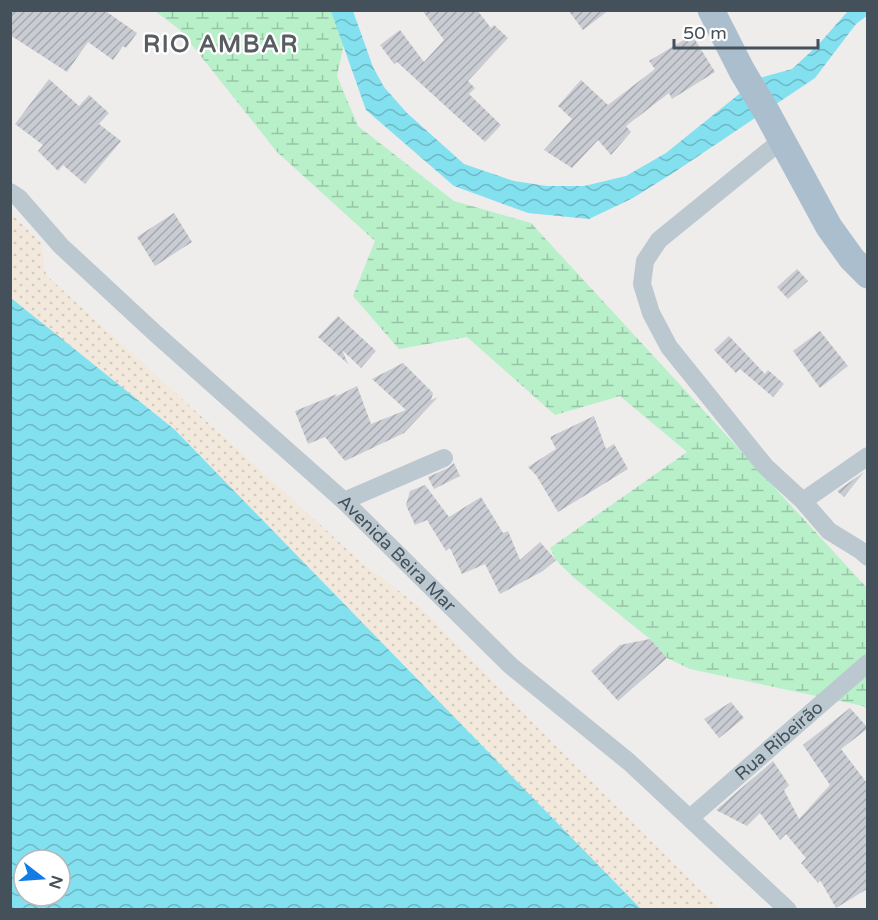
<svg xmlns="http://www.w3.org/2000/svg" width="878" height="920" viewBox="0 0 878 920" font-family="'Varela Round',sans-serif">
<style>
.wetland{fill:url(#wetland-marsh)}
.sand{fill:url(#sand-dots)}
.water{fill:url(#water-waves);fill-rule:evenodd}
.building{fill:url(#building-hatch)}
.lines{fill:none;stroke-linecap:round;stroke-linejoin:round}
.minor{stroke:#bcc8d0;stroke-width:18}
.primary{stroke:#abbecd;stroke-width:27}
.labels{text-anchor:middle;stroke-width:4.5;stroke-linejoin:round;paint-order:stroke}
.street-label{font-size:18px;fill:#44515a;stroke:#fff}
.district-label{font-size:24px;font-weight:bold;letter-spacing:1.5px;fill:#595d62;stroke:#fff}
</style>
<defs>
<pattern id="wetland-marsh" width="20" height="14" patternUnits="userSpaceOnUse" patternTransform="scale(1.5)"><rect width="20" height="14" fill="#b8f0c9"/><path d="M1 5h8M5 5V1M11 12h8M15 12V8" fill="none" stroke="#97c5a6"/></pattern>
<pattern id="sand-dots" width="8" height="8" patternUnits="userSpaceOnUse" patternTransform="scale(1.5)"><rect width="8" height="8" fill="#f2e9dc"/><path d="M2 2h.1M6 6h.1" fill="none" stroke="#d1cabf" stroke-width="1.8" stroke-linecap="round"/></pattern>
<pattern id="water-waves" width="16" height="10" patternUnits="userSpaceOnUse" patternTransform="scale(1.5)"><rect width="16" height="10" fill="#83e0ef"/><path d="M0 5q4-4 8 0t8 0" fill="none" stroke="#6db8c5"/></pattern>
<pattern id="building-hatch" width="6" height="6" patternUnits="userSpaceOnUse" patternTransform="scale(1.5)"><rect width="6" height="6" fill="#c9ccd2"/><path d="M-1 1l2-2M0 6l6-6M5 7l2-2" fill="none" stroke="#a5a8ad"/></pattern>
</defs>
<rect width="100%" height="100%" fill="#efecec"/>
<path class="wetland" d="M155,11H351L337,76L358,126L454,201L531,223L867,588V710L863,706L690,669L667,658L650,639L574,578L556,560L550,548L687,452L620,396L555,415L467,337L399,349L353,296L375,241L277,152L180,30Z"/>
<path class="sand" d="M10,213L41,242L46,275L360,561L421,608L560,750L720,909H641L174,429L11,298Z"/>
<path class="water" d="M331,11H353L373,67L384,87L407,113L464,164L514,181L547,186H584L626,176L666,153L759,78L792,69L818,45L848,11H867L868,15L856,24L815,78L676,171L633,198L589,219L528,213L454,186L366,110Z
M11,298L174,429L641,909H11ZM24,860H60V896H24Z"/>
<path class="building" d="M10,10H104L137,33L126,48L123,46L113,60L88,42L67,72L10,35Z
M422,10H477L491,28L494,25L508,38L468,81L475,88L469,94L501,125L485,142L397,62L394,64L380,45L400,30L424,62L444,40Z
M568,10H609L583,30Z
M692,35L715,72L672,99L669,93L626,126L631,132L611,155L598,140L572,168L544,150L572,119L558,106L581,80L608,105L655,69L649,61Z
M49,79L79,106L89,95L109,113L99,124L121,141L85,184L63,165L58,171L38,151L43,145L15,124Z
M174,213L192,242L155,266L137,237Z
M797,269L808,281L788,299L777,287Z
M338,316L376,351L361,368L342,350L348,364L318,337Z
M820,331L848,366L820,388L793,351Z
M729,336L765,374L768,370L784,384L773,397L740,369L736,373L714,350Z
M403,363L433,393L431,400L438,397L404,433L345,461L325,437L308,444L295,411L337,394L335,397L357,386L371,424L406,410L372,379Z
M594,416L606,449L614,444L628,469L558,512L536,475L528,467L556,449L550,437Z
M454,463L460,476L434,489L428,477L448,468Z
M864,472L844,497L837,491Z
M425,485L449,517L481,497L503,533L508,531L520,560L540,542L556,560L543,571L500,594L485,564L462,574L450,548L446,551L427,520L415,525L406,505L410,491Z
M650,639L667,658L618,701L591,671L620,645Z
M731,702L744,718L719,738L704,719Z
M850,708L867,727V729L841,749L867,783V889L836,908L820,880L818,883L801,863L806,858L786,834L780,840L760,813L747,826L716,810L773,761L789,785L784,790L799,819L830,785L803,745Z"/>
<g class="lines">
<g class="minor">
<path d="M782,140L659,240L645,261L642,284L651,313L669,347L765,466L803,501L829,531L860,550L868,557"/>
<path id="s1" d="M10,192L19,198L61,246L156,334L344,501L511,666L629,762L788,910"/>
<path d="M344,501L444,458"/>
<path d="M803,501L868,456"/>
<path id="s2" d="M690,818L868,663"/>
</g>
<path class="primary" d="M711,10L742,71L766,111L829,227L852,259L868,275"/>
</g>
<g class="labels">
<g class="street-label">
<text dy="6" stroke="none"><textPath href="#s1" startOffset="530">Avenida Beira Mar</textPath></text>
<text dy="6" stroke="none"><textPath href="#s2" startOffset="118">Rua Ribeirão</textPath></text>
</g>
<g class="district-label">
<text x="221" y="52">RIO AMBAR</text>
</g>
</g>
<rect width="878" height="920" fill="none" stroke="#44515a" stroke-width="24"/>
<g transform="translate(42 878) rotate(107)"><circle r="28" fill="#ffffff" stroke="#b4b9bd" stroke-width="1.5"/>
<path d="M0-4.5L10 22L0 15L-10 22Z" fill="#127ce4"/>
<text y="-9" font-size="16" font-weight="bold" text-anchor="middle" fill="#44515a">N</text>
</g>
<path d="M674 39v9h144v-9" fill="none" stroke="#44515a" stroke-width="3"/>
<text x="683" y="39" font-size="18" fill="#44515a" stroke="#ffffff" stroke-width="4.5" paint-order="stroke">50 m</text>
</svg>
